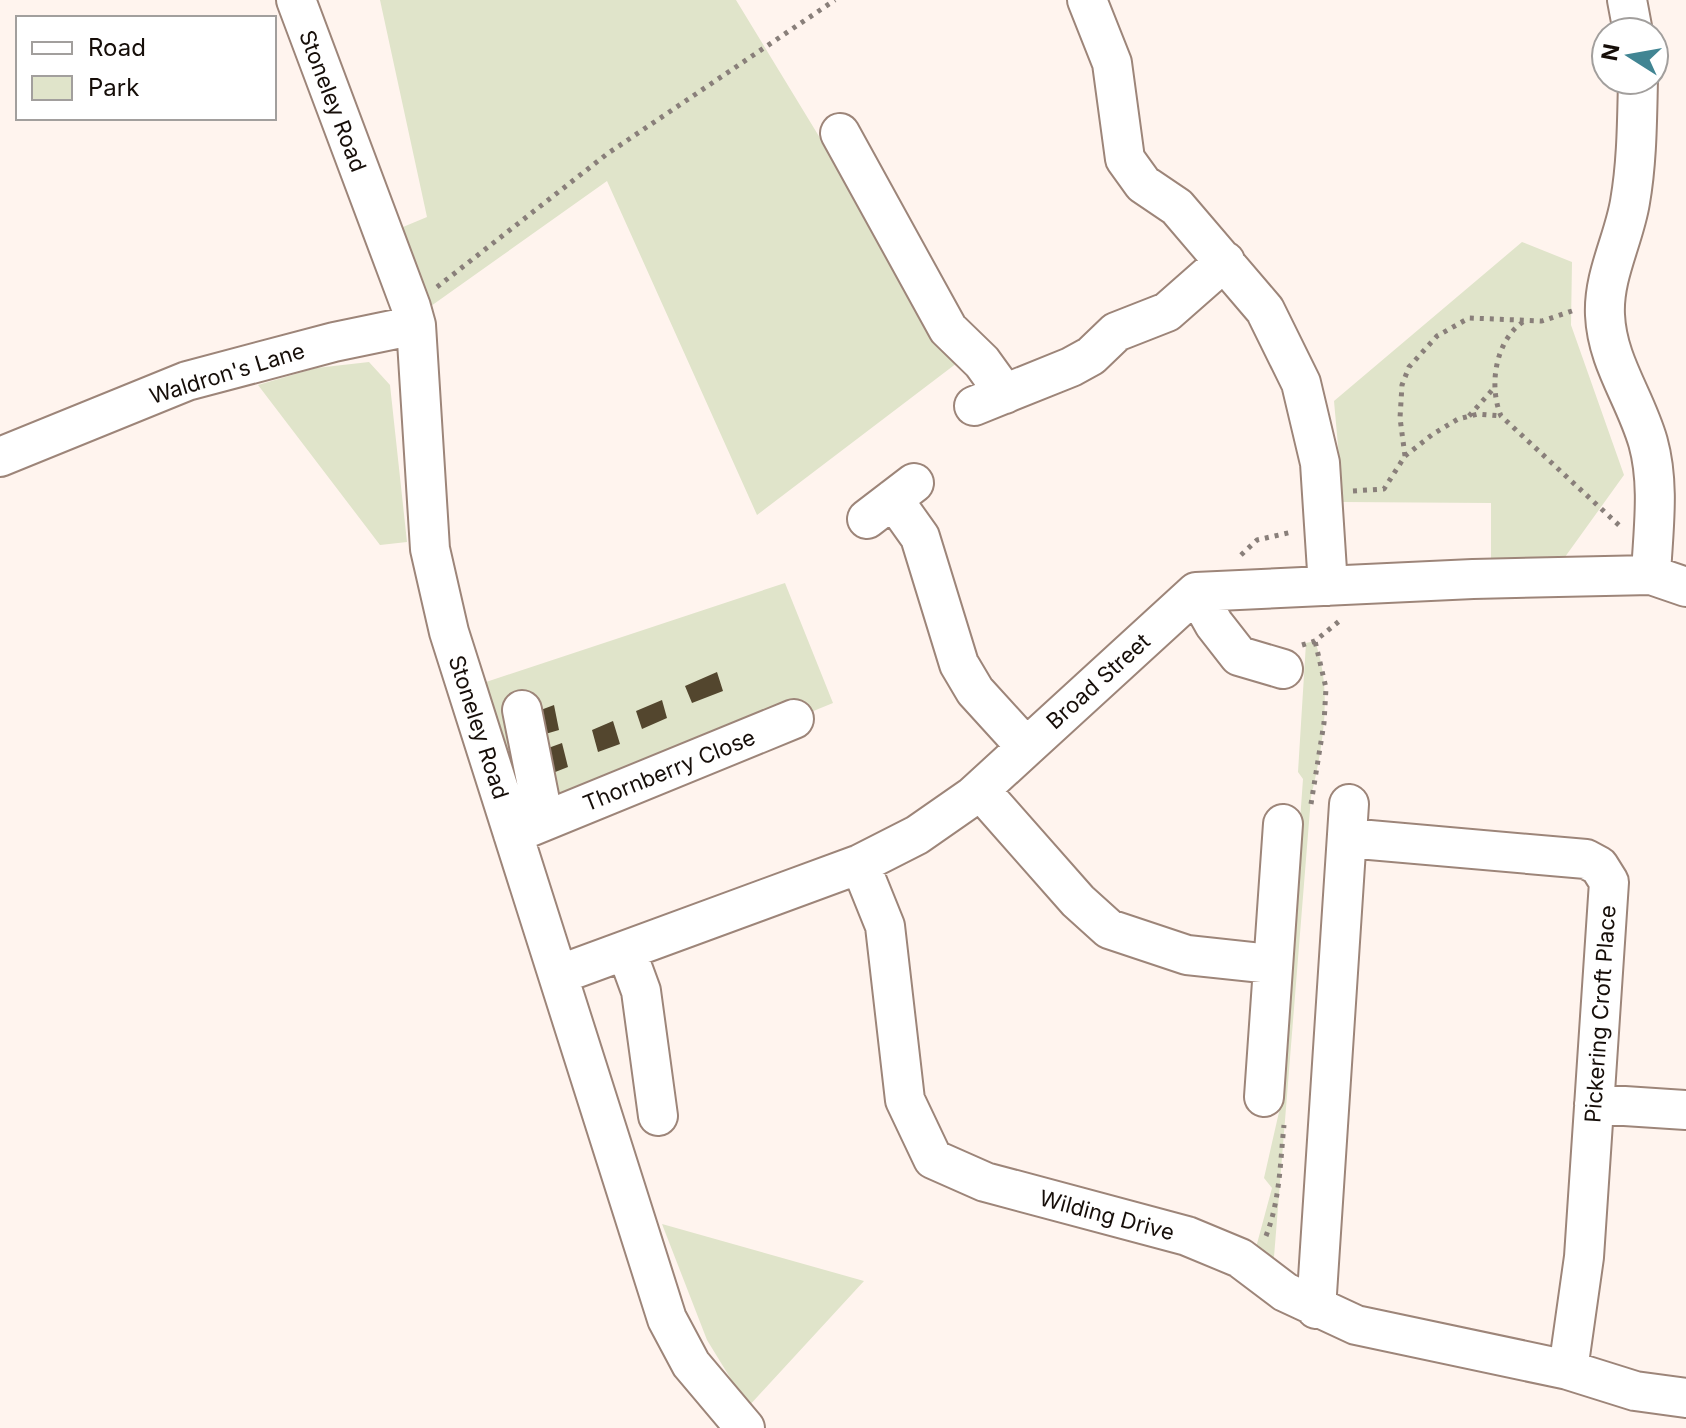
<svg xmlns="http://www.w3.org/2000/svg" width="1686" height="1428" viewBox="0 0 1686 1428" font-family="Inter,sans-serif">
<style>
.green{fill:#e0e4ca}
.building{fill:#53462e}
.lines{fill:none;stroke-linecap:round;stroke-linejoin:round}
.minor-casing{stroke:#9d8579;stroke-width:42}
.path{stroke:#897f7a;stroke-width:5;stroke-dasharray:4 6;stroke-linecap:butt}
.minor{stroke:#fff;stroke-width:38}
.labels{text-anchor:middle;stroke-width:8;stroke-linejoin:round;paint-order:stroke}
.street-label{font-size:22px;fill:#160e09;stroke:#fff}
</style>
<rect width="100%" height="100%" fill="#fff4ee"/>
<path class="green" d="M380,0H736L957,363L757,515L607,181L431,306L417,275L403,227L427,217Z
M1522,242L1572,262L1571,325L1624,475L1565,557L1491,559V503L1343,502L1334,401Z
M369,362L390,385L407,542L380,545L258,385L316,368Z
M785,583L833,703L513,834L480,684Z
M1315,641C1333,693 1323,745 1311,797L1272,1282L1251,1266L1272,1188L1264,1178L1279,1112L1303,779L1298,772L1306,643Z
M662,1224L864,1281L748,1407L707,1340Z"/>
<path class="building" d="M717,672L723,691L692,703L685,686Z
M662,700L667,718L642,729L636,711Z
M554,705L559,730L535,737L530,714Z
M613,721L620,744L598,752L592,730Z
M562,743L568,767L545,776L540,751Z"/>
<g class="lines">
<defs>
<path id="minor" d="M296,0L411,307L416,325L430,549L449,632L667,1319L691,1364L745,1428
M1087,0L1112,63L1125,159L1143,184L1177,207L1265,310L1301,383L1320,463L1328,586
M1627,0L1633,32
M1638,80C1637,121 1637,162 1630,202C1624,239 1603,276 1605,315C1607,362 1635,397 1648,442C1660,485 1653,531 1651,575
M840,133L948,329L982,362L1005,394
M974,406L1071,367L1091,356L1116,332L1167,312L1225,261
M0,457L187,381L334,342L416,325
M893,499L920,537L959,664L975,691L1026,747
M867,519L914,483
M1196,592L1214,624L1239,656L1283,669
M522,710L544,821
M980,790L1078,901L1109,929L1187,955L1272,964
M513,834L794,719
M1347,838L1586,859L1599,866L1609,882L1584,1257L1568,1370
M860,864L885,926L905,1100L933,1159L985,1182L1187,1236L1240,1258L1285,1292L1356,1325L1568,1370L1635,1391L1686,1398
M626,950L641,991L658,1116
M558,975L860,864L917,835L973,796L1196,592L1473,579L1651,575L1686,587
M1264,1097L1283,824
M1594,1104L1686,1110
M1316,1309L1349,804"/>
</defs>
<use href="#minor" class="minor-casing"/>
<path class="path" d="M437,287L607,154L835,0
M1523,322C1496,340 1488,385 1501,416L1622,528
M1469,416L1494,388
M1405,456L1400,418L1402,385L1409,367L1437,336L1469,318L1542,321L1572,311
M1353,491L1384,489L1405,456L1433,434L1458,419L1478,414L1501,416
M1241,555L1257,540L1292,532
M1302,645L1315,641L1343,618
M1311,804L1324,723L1326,688L1315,641
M1266,1236C1280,1200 1280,1164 1284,1125"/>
<use href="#minor" class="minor"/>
</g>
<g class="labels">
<g class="street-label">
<text transform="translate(333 101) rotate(69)" y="8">Stoneley Road</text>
<text transform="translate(227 373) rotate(-17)" y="8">Waldron's Lane</text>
<text transform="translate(1098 681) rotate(-42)" y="8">Broad Street</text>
<text transform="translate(479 727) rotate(72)" y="8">Stoneley Road</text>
<text transform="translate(669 770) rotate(-22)" y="8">Thornberry Close</text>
<text transform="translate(1600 1014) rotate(-86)" y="8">Pickering Croft Place</text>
<text transform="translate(1107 1215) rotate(15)" y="8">Wilding Drive</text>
</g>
</g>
<rect x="16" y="16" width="260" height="104" fill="#ffffff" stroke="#a29f9d" stroke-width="2"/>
<rect x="32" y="42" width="40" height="12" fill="#ffffff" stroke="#a29f9d" stroke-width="2"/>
<text x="88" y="56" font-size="24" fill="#160e09">Road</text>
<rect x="32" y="76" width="40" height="24" fill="#e0e4ca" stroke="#a29f9d" stroke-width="2"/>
<text x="88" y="96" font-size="24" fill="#160e09">Park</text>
<g transform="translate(1630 56) rotate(281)"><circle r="38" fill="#ffffff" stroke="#a29f9d" stroke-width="2"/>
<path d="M0-6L14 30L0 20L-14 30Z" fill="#418593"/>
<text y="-12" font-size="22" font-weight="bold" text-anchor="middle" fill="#160e09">N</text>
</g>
</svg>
